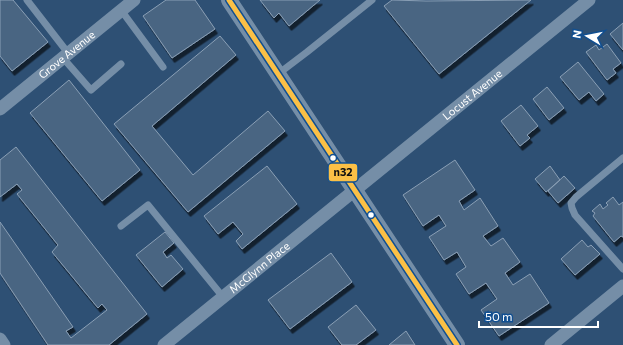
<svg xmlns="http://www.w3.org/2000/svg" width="623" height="345" viewBox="0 0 623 345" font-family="Commissioner,sans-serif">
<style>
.building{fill:#496582;stroke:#8a9fb5;filter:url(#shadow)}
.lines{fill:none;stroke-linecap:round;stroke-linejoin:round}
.service{stroke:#758ea7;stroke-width:7}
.minor{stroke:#758ea7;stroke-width:13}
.tertiary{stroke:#758ea7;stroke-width:16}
.bus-1-casing{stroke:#114f91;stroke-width:8}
.bus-1{stroke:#fbc046;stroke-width:5}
.bus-dot{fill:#fff;stroke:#114f91;stroke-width:1.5}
.labels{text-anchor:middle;stroke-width:4;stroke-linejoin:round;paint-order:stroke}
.street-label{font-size:11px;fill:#fff;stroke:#114f91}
.line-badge{stroke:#114f91;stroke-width:1.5}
.pale-badge-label{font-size:11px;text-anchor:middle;font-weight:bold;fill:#111}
</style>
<defs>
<filter id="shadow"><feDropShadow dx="2.5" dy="4.5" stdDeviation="0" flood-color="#0009"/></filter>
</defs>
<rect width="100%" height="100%" fill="#2e5074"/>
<path class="building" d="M0,0H13L48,42L12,71L0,56Z
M166,0H195L215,29L172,58L143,16Z
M260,0H320L289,26L279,13L274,18Z
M392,0L426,1L531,0L439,74L384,6Z
M623,23V50L610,34Z
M220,36L236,55L152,126L193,175L268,111L285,131L188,212L114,124Z
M607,44L621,63L613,69L616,73L607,80L586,52L596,45L599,50Z
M578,62L604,94L596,101L589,92L579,100L560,77Z
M69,80L140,170L102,201L30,113Z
M547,87L564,108L549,120L533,99Z
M521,105L538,126L527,135L530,138L520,146L501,121Z
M16,147L147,314L109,345H48L0,273V222L73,327L66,331L71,338L107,310L102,304L98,308L52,252L58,245L17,194L22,190L17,184L0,197V160Z
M455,160L475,190L459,201L464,210L480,198L498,226L483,236L491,246L503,238L520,262L505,273L513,285L530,274L549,303L499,336L481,310L497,299L486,283L469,294L456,274L466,267L457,252L444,260L429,237L446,226L439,215L423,226L403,195Z
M267,166L297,204L242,249L236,241L243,234L233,222L218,234L204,216Z
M550,166L560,180L546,192L535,179Z
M564,176L575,188L558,203L548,191Z
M613,197L619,205L623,202V237L621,236L614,242L593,216L595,213L592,211L600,204L603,209L608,205L606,203Z
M165,232L174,243L163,252L167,258L171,255L183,269L162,287L136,255Z
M582,240L588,247L591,245L600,254L575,275L561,259Z
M331,253L352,282L290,329L268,300Z
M356,305L376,330L356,345H342L328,327Z
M406,331L415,345H389Z"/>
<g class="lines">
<path class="service" d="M27,0L68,53
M121,10L163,67
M63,58L91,90L121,64
M278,74L307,52L372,0
M623,158L576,197L571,203L572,208L575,215L623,269
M121,226L148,205L223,297"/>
<g class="minor">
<path id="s1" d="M0,109L134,0"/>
<path d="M0,339L4,345"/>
<path id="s2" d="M164,345L589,0"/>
<path d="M551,345L623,286"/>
</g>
<path class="tertiary" d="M229,0L457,345"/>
<defs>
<path id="bus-1" d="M229,0L457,345"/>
</defs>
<use href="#bus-1" class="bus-1-casing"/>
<use href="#bus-1" class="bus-1"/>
</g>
<g class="bus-dot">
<circle cx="333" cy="158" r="3.5"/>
<circle cx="371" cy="215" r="3.5"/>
</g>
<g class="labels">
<g class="street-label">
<text dy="4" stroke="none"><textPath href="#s1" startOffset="86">Grove Avenue</textPath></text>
<text dy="4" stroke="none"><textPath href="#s2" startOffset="397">Locust Avenue</textPath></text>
<text dy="4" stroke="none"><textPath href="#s2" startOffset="123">McGlynn Place</textPath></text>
</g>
</g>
<rect class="line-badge" x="328" y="163" width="30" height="19" rx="4" fill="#fbc046"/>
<g class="pale-badge-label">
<text x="343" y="176">n32</text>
</g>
<g transform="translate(587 36) rotate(280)" stroke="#114f91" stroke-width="3" paint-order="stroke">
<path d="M0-3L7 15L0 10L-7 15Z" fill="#ffffff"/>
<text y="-6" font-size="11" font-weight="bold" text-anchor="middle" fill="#ffffff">N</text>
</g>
<path d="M479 321v6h119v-6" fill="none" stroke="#ffffff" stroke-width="2"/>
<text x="485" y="321" font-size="12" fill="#ffffff" stroke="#114f91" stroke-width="3" paint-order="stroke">50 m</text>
</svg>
